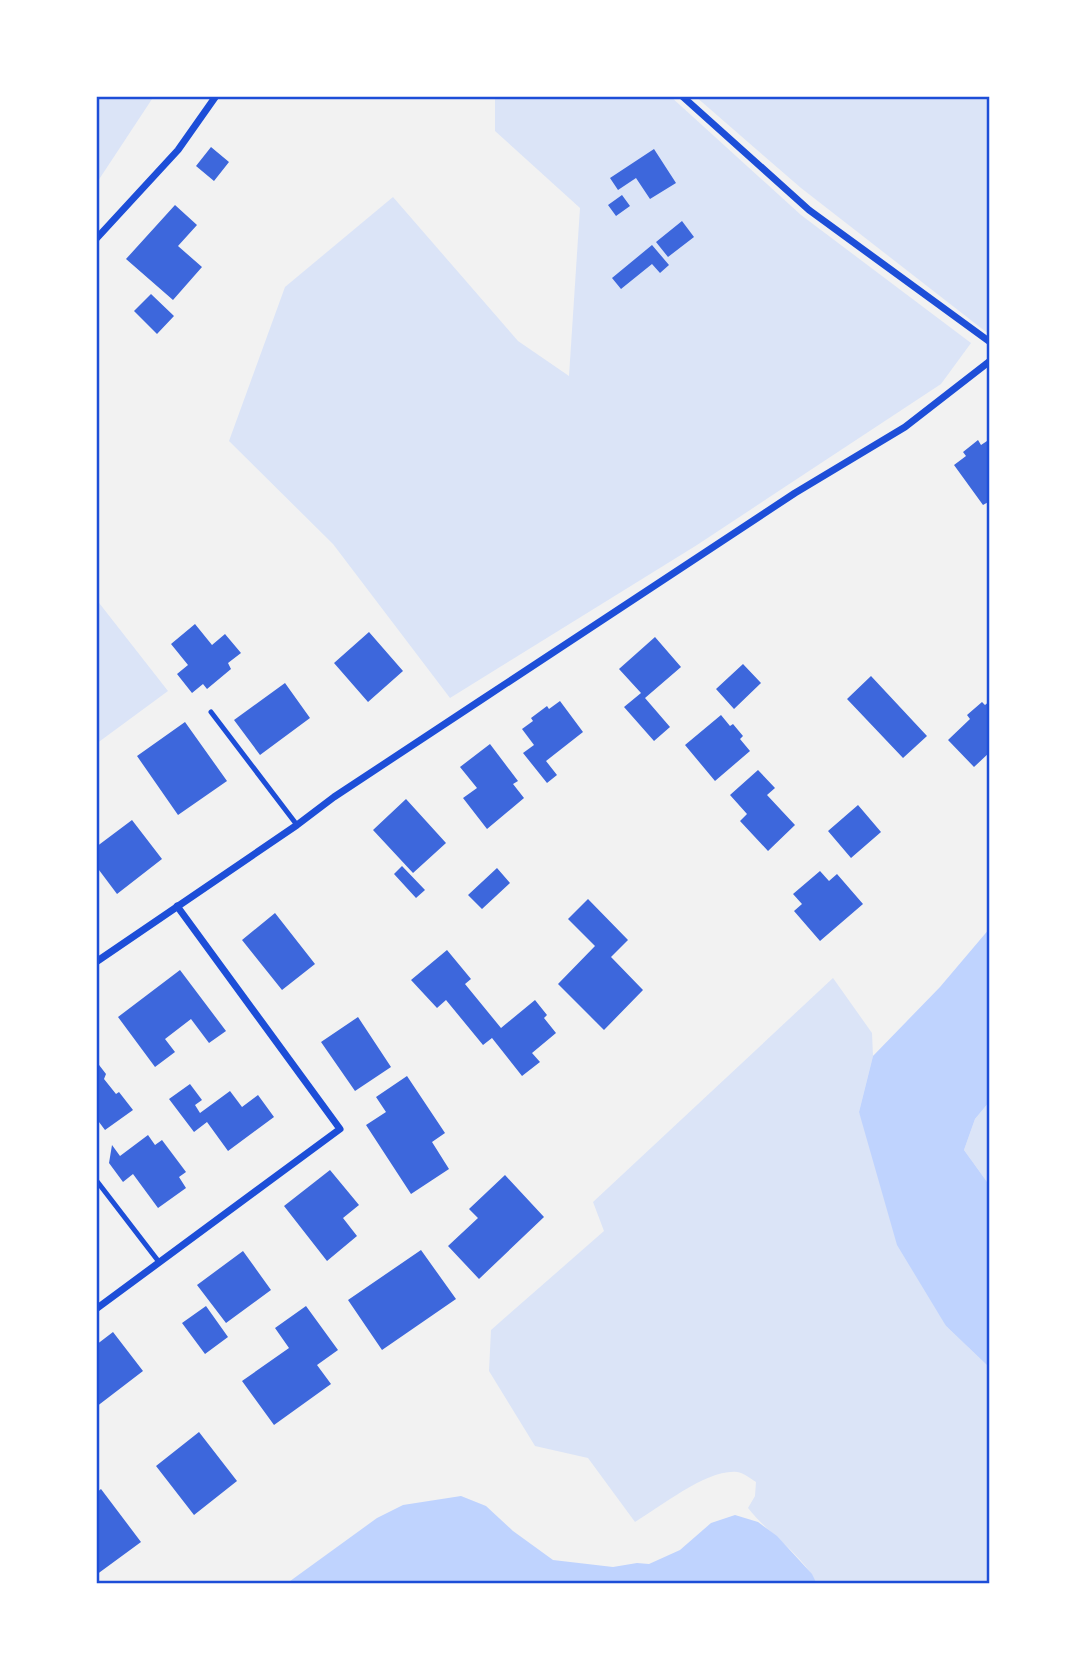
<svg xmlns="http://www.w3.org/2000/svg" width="1086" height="1680" viewBox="0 0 1086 1680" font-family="Poppins,sans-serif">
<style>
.green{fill:#dbe4f7}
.water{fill:#bfd3fe}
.building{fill:#3d67dc}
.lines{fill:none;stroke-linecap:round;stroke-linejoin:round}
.service{stroke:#1d4ed8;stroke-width:5}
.minor{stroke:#1d4ed8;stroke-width:7}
.neatline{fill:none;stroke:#1d4ed8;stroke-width:2.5}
</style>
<rect width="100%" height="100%" fill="#f2f2f2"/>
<path class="green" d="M96,96H154L96,184Z
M495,96H670L801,215L971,343L941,384L697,545L450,698L333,544L229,441L285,287L393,197L518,341L569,376L580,208L495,131Z
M695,96H990V335L801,188Z
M96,599L168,691L96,744Z
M833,978L872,1033L873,1056L859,1112L946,1326L990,1368V1584H817C801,1552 769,1535 748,1508L755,1496L756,1482C751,1479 744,1473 737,1472C707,1469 662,1506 635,1522L588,1458L535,1446L489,1371L491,1330L604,1231L593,1202Z
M990,1101V1186L964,1150L975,1119Z"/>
<path class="water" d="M990,928V1101L975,1119L964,1150L990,1186V1368L946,1326L897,1245L859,1112L873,1056L940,987Z
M461,1496L486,1506L513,1531L553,1560L613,1567L637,1563L649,1564L680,1550L711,1523L735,1515L758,1522L777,1536L812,1574L817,1584H286L377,1518L403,1505Z"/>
<path class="building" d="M211,147L229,162L214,181L196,166Z
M654,149L676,183L650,199L636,178L618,190L610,178Z
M622,195L630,206L616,216L608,205Z
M175,205L197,225L178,246L202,267L173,300L126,259Z
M682,221L694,237L668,257L656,242Z
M652,245L669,265L660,273L652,264L621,289L612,278Z
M151,294L174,316L157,334L134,311Z
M990,439V501L983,505L954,465L966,456L963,452L978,440L981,445Z
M195,624L212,645L225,634L241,653L228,663L231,669L207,689L203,684L192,693L177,674L188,665L171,644Z
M369,632L403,671L368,702L334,663Z
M655,637L681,667L645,698L670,727L654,741L624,707L641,693L619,669Z
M743,664L761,683L734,709L716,689Z
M871,676L927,736L903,758L847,699Z
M285,683L310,718L260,755L234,720Z
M560,701L583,732L546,761L557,775L547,783L523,753L534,745L522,729L533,721L531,718L547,706L549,709Z
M990,701V752L974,767L948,740L970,719L967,715L982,702L985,705Z
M721,715L730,726L733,724L743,736L740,739L750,751L715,781L685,745Z
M185,722L227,781L178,815L137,756Z
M490,744L518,781L513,784L524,798L487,829L463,798L477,788L460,767Z
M758,770L775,788L767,795L795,825L768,851L740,821L747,814L730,795Z
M406,799L446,843L413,873L373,830Z
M858,805L881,832L851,858L828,831Z
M132,820L162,859L117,894L96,866V847Z
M402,866L425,890L416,898L394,874Z
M497,868L510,883L482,909L468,895Z
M820,871L829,881L837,874L863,904L820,941L794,911L802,904L793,894Z
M588,899L628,940L611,957L643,990L604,1030L558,984L595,946L568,919Z
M275,913L315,964L282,990L242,940Z
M447,950L471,979L465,984L501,1028L535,1000L547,1015L544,1018L556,1033L532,1053L540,1062L522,1076L492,1038L483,1045L446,1000L437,1008L411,980Z
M180,970L226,1031L209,1043L191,1019L165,1039L175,1052L155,1067L118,1017Z
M358,1017L391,1067L355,1091L321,1042Z
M96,1061L106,1074L104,1079L116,1094L119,1092L133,1110L105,1130L96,1118Z
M407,1076L445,1133L432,1142L449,1169L411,1194L366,1125L386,1112L376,1097Z
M190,1084L202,1100L195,1105L200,1113L230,1091L242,1107L258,1095L274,1117L228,1151L207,1122L194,1132L169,1099Z
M148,1135L155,1145L162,1140L186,1172L179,1177L186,1188L158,1208L133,1174L123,1182L109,1163L112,1145L120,1156Z
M330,1170L359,1205L343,1218L357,1236L327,1261L284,1206Z
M505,1175L544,1217L479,1279L448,1246L478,1218L469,1209Z
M421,1250L456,1299L382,1350L348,1300Z
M243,1251L271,1290L226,1323L197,1285Z
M206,1306L228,1337L205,1354L182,1323Z
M306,1306L338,1350L317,1365L331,1384L274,1425L242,1381L289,1348L275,1328Z
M113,1332L143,1371L96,1407V1345Z
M199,1432L237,1481L194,1515L156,1466Z
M101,1489L141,1542L96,1575V1493Z"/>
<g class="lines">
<path class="service" d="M211,712L297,825
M96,1180L159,1262"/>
<path class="minor" d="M682,96L809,210L990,342
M96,239L178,150L216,96
M96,962L297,825L334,797L481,700L795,493L905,427L990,361
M96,1309L340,1129L177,906"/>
</g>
<rect width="1086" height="1680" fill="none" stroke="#ffffff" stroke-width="196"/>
<rect x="98" y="98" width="890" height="1484" class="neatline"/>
</svg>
